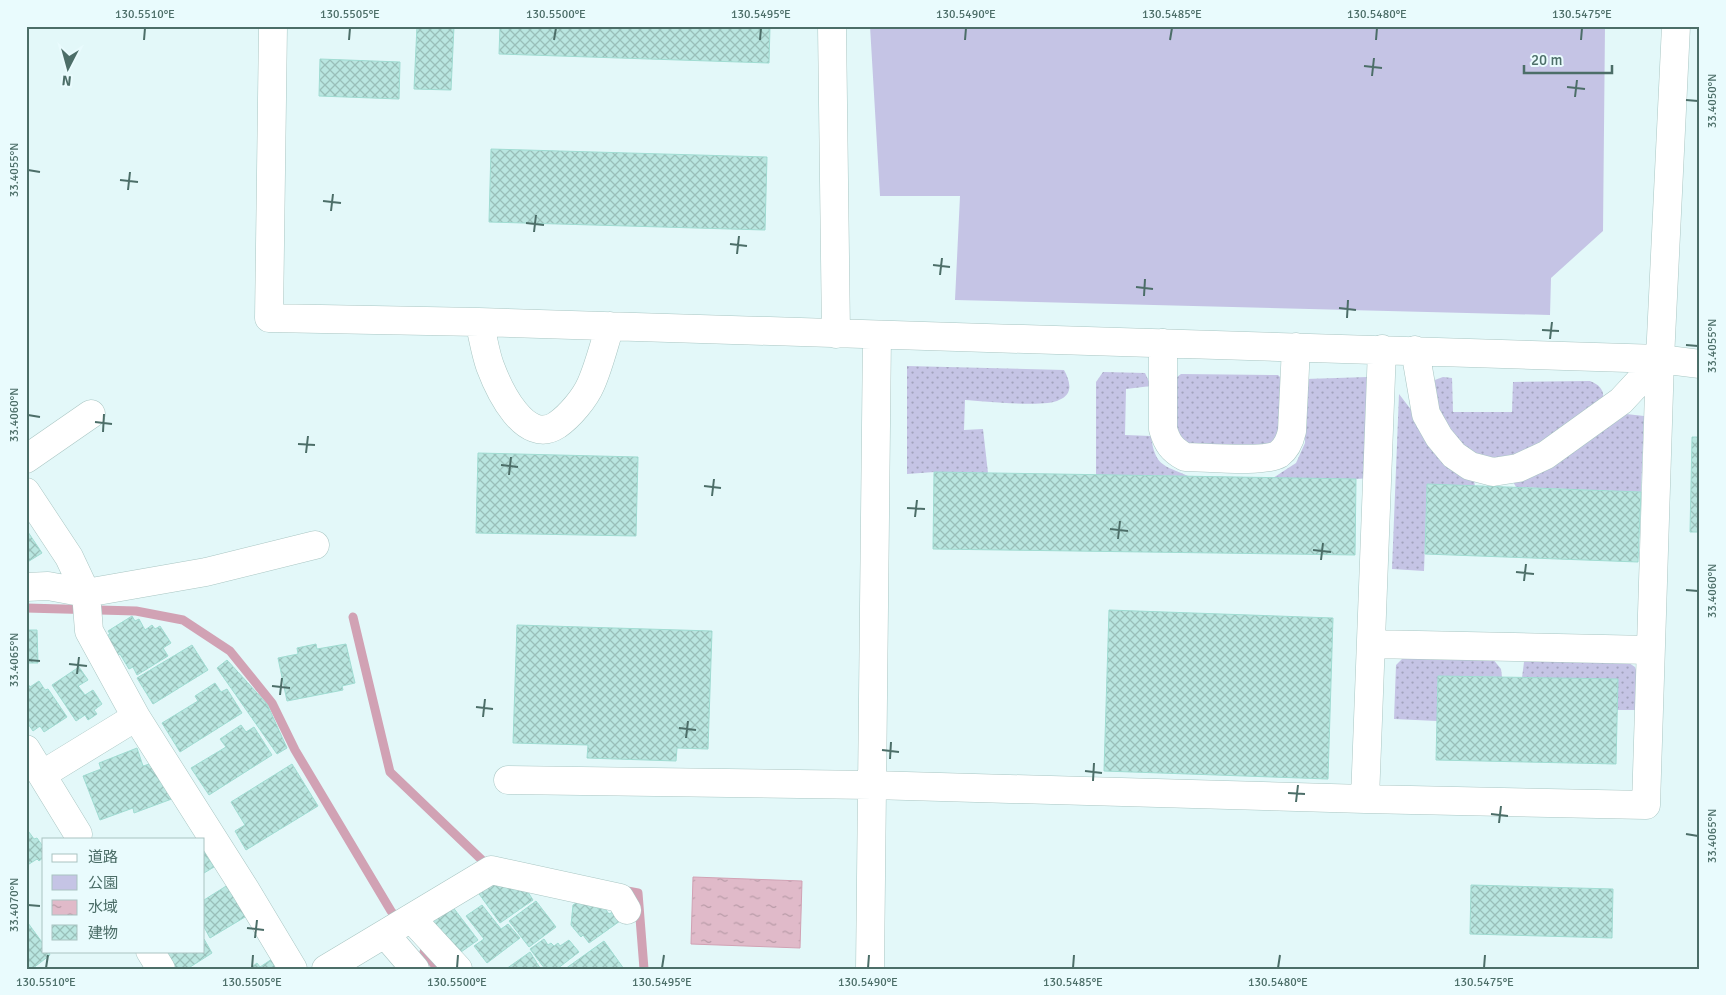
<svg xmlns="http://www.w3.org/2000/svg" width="1726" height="995" viewBox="0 0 1726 995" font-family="Signika,'Noto Sans JP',sans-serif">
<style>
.green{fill:url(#green-dots)}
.pitch{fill:#c5c4e5}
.water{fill:url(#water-ripples);stroke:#d1a2b4}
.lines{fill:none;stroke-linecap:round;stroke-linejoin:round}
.stream{stroke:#d1a2b4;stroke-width:9}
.building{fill:url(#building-cross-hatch);stroke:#a0dcd2}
.minor-casing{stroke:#a9c6c3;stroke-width:29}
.minor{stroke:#fff;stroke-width:28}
.ticks{fill:none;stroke:#4c6e68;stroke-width:2}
.neatline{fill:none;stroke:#4c6e68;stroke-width:2}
.ticks-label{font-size:12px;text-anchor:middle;fill:#4c6e68}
</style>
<defs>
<pattern id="green-dots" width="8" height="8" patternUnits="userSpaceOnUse" patternTransform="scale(1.25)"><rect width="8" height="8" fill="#c5c4e5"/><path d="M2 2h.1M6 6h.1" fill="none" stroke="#a2a3bd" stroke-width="1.8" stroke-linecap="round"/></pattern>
<pattern id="water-ripples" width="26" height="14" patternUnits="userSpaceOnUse" patternTransform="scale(1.25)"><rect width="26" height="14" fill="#e0bac9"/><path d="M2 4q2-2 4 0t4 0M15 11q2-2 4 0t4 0" fill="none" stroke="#b89ba7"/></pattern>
<pattern id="building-cross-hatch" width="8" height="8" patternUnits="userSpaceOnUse" patternTransform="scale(1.25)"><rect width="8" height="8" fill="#b9e6e0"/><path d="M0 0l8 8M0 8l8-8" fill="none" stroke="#99bfb9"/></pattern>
</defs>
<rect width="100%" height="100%" fill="#e3f8f9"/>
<path class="green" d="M907,366L1064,370C1070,381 1074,394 1059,400C1045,408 984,401 965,400L964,430L983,429L988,473L934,472L907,474Z
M1103,372L1145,373L1151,386L1126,389L1125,435L1151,436C1155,466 1163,465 1188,476L1096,475V382Z
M1181,374L1278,375L1282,379V435L1276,446L1185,449L1173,434L1177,377Z
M1368,377L1371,478L1356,479L1273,478L1296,463L1305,443V379Z
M1443,377L1452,378L1453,412H1512L1513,382L1590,381C1603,386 1606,394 1601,407L1516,458H1496L1478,455L1468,451L1437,414L1432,381Z
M1399,394L1435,441L1473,476L1475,486L1427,485L1424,571L1392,569Z
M1626,414L1644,416L1641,492L1516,487L1512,480L1576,446Z
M1411,654L1492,658L1501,669L1502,677L1438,676L1437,721L1394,719L1396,665L1402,659Z
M1530,656L1626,661L1635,667L1639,679L1638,710H1617L1522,678L1524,662Z"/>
<path class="pitch" d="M870,26H1605L1603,231L1551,278L1550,315L955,300L960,196H880Z"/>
<path class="water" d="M693,877L802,881L800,948L691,944Z"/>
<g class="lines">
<path class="stream" d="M26,608L136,611L183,620L230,651L272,703L295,750L391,911L400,922
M353,617L390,772L484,862L492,864
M622,890L638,893L644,969
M424,952L438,969"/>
</g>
<path class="building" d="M417,26H454L451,90L414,89Z
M500,26H770L769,63L499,54Z
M320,59L400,62L399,99L319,96Z
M491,149L767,157L765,230L489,222Z
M1692,437H1700V532H1690Z
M478,453L638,457L636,536L476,533Z
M934,472L1356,479L1355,555L933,549Z
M1427,484L1641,492L1638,562L1425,554Z
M26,529L42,553L26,563Z
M1109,610L1333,618L1328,779L1104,771Z
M132,616L135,621L139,619L145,630L152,625L155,629L160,626L171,643L163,648L168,656L137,675L133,667L129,669L120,654L116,656L105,637L110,634L108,631Z
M517,625L712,631L708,749L677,748L676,761L587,758L588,745L513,743Z
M26,630H37L38,663H26Z
M316,644L317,649L346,644L355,683L342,686L343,690L287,701L278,658L298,654L297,648Z
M192,645L208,670L153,704L137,678Z
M227,660L267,704L287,748L277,754L217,668Z
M79,667L88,680L78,686L85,695L93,690L102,704L94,710L97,714L88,720L85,715L76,721L52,685Z
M1438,676L1618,679L1616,764L1436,760Z
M26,681L30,687L39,681L45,690L48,689L67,717L44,732L40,726L33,731L26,721Z
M215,683L221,692L227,689L242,713L180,752L162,723L198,701L195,696Z
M241,725L246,732L254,727L272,755L209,795L191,768L226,747L220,739Z
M137,748L143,766L156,762L177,797L134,813L133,808L100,820L83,776L101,769L99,763Z
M292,764L318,806L246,850L235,831L245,825L231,802Z
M26,828L34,839L37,838L44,848V857L39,861L37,859L26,866Z
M204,851L214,867L204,873Z
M491,881L509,885L513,890L518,887L526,889L533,900L500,923L477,891Z
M231,883L250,914L210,938L204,927V900Z
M1471,885L1613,889L1612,938L1470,934Z
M582,899L593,901L599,909L603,906L609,914L613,912L620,921L589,943L583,935L581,937L571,925L573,905Z
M536,901L556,927L529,947L509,921Z
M482,905L501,929L508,924L520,938L487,963L474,946L484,939L466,916Z
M452,906L478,940L461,952L457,947L453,950L431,921Z
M28,923L44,945V951H48L50,955L32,969H26V924Z
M204,939L212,953L187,969H177L166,951H204Z
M544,939L548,945L551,943L554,946L558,943L560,946L569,940L579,952L557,969H545L530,949Z
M604,941L624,969H565Z
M530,952L540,968L506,969Z
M272,959L278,969H249L257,963L260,967Z"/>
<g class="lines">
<defs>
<path id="minor" d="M273,26L269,318L479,322L1660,359L1700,364
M832,26L836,334
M479,322C483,336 485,352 490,366C499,390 525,446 557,425C570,416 585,398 591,384C599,366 604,345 610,326
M1163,343V429C1167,443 1172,450 1185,457C1205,457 1264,463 1279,454C1287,448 1290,440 1292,431L1296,347
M1415,350L1426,414L1439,437L1454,455L1470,466L1493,472L1518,468L1546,455L1621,401L1660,359
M26,459L91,414
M26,492L69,557L86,593L89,631L136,717L245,889L293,969
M26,587L48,586L86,593L206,572L315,545
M1371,644L1650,650
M26,749L78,834
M43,774L136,717
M508,780L872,785L1365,799L1646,805L1660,359L1676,26
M1365,799L1382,349
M411,918L458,969
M385,934L415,969
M150,951L161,969
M326,969L491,870L620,898L627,910
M870,969L877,335"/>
</defs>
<use href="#minor" class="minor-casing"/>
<use href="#minor" class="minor"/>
</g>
<path class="ticks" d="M144,40L145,28M349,40L350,28M554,40L556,28M760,40L761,28M965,40L966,28M1170,40L1172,28M1376,40L1377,28M1581,40L1582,28M1364,66L1382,68M1372,76L1374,58M1567,87L1585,89M1575,97L1577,80M1686,100L1698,101M28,170L40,172M120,180L138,182M128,190L130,172M323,201L341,203M331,211L333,194M526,223L544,225M534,232L536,215M730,244L747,246M737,254L739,236M933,265L950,267M940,275L942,258M1136,287L1153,289M1144,296L1145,279M1339,308L1356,310M1347,318L1348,300M1542,330L1559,331M1550,339L1552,322M1686,345L1698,346M28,415L40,417M95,422L112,424M103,432L104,414M298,444L315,445M306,453L308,436M501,465L518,467M509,475L511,457M704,486L721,488M712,496L714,479M907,508L925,509M915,517L917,500M1110,529L1128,531M1118,539L1120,521M1313,550L1331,552M1321,560L1323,543M1516,572L1534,574M1524,581L1526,564M1686,590L1698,591M28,660L40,661M69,664L87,666M77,674L79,657M272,686L290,688M280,695L282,678M476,707L493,709M483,717L485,699M679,728L696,730M686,738L688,721M882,750L899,752M890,759L891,742M1085,771L1102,773M1093,781L1094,763M1288,793L1305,794M1296,802L1298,785M1491,814L1508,816M1499,823L1501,806M1686,834L1698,836M28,905L40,906M247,928L264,930M255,938L257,920M46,968L48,955M252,968L253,955M457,968L458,955M662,968L664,955M868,968L869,955M1073,968L1074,955M1278,968L1280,955M1484,968L1485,955"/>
<rect width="1726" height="995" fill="none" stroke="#e9fbfd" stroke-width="55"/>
<rect x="42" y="838" width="162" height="115" fill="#e9fbfd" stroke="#aac3c1"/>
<rect x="52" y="854" width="25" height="8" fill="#ffffff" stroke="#aac3c1"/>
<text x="88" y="862" font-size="15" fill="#4c6e68">道路</text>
<rect x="52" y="875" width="25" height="15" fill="#c5c4e5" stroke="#aac3c1"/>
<text x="88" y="888" font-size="15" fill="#4c6e68">公園</text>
<rect x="52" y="900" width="25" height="15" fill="url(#water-ripples)" stroke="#aac3c1"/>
<text x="88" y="912" font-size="15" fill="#4c6e68">水域</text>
<rect x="52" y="925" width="25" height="15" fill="url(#building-cross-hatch)" stroke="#aac3c1"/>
<text x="88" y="938" font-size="15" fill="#4c6e68">建物</text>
<g transform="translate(68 68) rotate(186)" stroke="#e9fbfd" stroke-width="4" paint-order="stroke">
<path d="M0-4L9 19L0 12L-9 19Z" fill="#4c6e68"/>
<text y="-8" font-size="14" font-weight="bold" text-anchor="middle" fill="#4c6e68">N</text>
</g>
<path d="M1524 65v8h88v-8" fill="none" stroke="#4c6e68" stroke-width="2.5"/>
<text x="1531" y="65" font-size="15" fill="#4c6e68" stroke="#e9fbfd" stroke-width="4" paint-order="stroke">20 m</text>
<rect x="28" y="28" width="1670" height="940" class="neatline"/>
<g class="ticks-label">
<text x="145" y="18">130.5510°E</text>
<text x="350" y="18">130.5505°E</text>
<text x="556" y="18">130.5500°E</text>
<text x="761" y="18">130.5495°E</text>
<text x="966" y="18">130.5490°E</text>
<text x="1172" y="18">130.5485°E</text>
<text x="1377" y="18">130.5480°E</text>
<text x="1582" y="18">130.5475°E</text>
<text transform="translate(1712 101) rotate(-90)" y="4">33.4050°N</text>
<text transform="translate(14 170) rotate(-90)" y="4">33.4055°N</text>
<text transform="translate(1712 346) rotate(-90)" y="4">33.4055°N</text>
<text transform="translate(14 415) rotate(-90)" y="4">33.4060°N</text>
<text transform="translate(1712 591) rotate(-90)" y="4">33.4060°N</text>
<text transform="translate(14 660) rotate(-90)" y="4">33.4065°N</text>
<text transform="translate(1712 836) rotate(-90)" y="4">33.4065°N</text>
<text transform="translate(14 905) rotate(-90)" y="4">33.4070°N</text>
<text x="46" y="986">130.5510°E</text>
<text x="252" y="986">130.5505°E</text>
<text x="457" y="986">130.5500°E</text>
<text x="662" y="986">130.5495°E</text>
<text x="868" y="986">130.5490°E</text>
<text x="1073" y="986">130.5485°E</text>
<text x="1278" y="986">130.5480°E</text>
<text x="1484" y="986">130.5475°E</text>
</g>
</svg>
